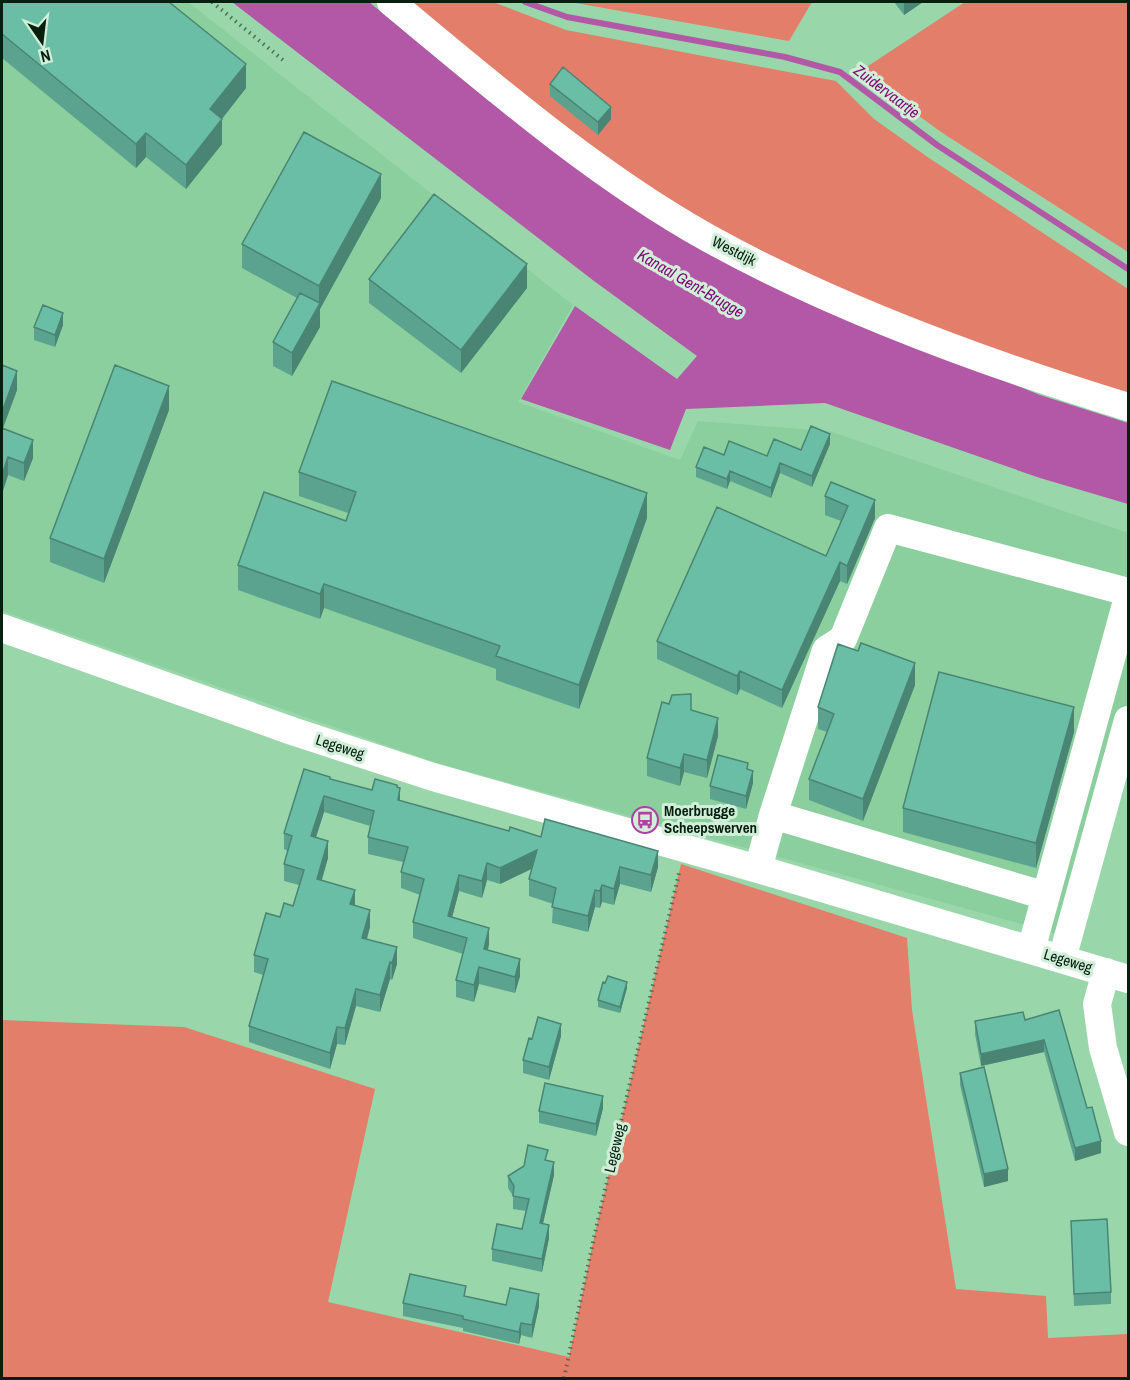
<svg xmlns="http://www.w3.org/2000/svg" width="1130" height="1380" viewBox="0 0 1130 1380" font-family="'Archivo Narrow',sans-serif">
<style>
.built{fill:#8acf9d}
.green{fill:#e27e6a}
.water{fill:#b258a6}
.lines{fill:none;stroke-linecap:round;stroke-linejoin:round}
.stream{stroke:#b258a6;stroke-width:6}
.path{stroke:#487255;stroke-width:4;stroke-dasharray:1.5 4.5;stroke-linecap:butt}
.minor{stroke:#fff;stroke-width:28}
.wall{fill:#5ba38e}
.shaded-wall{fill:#4a8574}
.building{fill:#6abea5;stroke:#4a8574;stroke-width:1.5}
.labels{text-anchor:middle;stroke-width:6;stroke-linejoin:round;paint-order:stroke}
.street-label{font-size:15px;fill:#061f0f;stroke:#d1efd8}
.poi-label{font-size:15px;font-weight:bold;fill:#061f0f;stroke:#d1efd8;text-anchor:start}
.water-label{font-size:16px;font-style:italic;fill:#7f0675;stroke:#d1efd8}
</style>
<rect width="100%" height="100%" fill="#99d7aa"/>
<path class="built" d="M2,2H188L573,305L518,402L680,460L698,421L829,431L1128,533V772L1080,940L437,763L2,611Z"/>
<path class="green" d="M405,2H493L566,30L836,81L874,119L929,158L1128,289V399L855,298L760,254L627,176Z
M570,2H812L789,41Z
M965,2H1128V252L941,132L859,72Z
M681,864L907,938L912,1010L956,1289L1046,1296L1048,1338L1128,1334V1378H2V1020L184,1027L375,1089L328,1302L569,1357L595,1233Z"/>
<path class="water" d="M232,2H369L489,101L936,353L1040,395L1128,423V504L1040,478L825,403L686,409L670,450L521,399L575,306L677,379L697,356L594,281Z"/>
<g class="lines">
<path class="stream" d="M525,2L567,17L785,57L840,72L937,145L1128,269"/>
<path class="path" d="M212,2L283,60
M564,1378L595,1233L680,869"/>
<path class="minor" d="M391,2C490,84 595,175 708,238C836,309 988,364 1128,407
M2,628L292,731L433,777L758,869L1128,979
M773,815L1046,896
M758,869L773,815L826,650L843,639L888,528L1128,592
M1031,950L1128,597
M1062,959L1128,720
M1106,972L1097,1004L1103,1048L1128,1132"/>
</g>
<path class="wall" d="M2,2L246,88L222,119V144L186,189L146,157L136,168L2,58Z
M894,2H923L904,15Z
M550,84L611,119L598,135L550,96Z
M381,198L320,309V327L292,376L273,366V342L297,298L242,268V244Z
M369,279L527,288L461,373L369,303Z
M63,325L55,347L34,340V327Z
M2,365L17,390L2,428L33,458L24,481L8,475L2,494Z
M169,410L104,583L50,562V538Z
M830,444L812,487L780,473L771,498L730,481L727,489L696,477V467L724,455L767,456Z
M299,472L647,518L579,709L496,680V669L324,608L320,619L238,590V565L346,521L348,513L299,496Z
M831,482L875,518L847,584L840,581L782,708L740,689L737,695L657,659V641L826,556L841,521L825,515V496Z
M915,685L863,821L809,800V779L827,732L818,729V707Z
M691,710L718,736L707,778L684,772L680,786L647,776V758Z
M1074,732L1036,868L903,832V808Z
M748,769L753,783L746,809L710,799V786Z
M330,779L372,790L397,787L400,801L509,831L541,837L658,867L651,892L620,884L614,905L602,902L600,908L595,907L588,932L552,923L553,904L529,896V879L532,869L500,884L487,880L482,898L459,891L452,917L489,944L488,950L520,976L515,993L479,984L474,1002L456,997V980L463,954L413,938V922L420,895L401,888V872L403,862L368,854V837L370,826L324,812L316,837L328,858L322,880L355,906L370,927L367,939L397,964L392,980L390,979L380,1012L356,1006L345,1045L337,1044L330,1069L249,1042V1026L263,975L254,972V955L280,917L293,906L299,885L284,881V864L288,851L284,849V833Z
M627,988L620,1013L598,1007V1000Z
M1059,1010L1087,1108L1101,1153L1075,1161L1044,1052L981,1066L975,1034V1021L1025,1020Z
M561,1036L549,1080L523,1073V1060Z
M1128,1043V1057H1127V1044Z
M960,1073L1008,1181L984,1187L960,1085Z
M603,1108L596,1136L539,1123V1111Z
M548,1161L554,1175L543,1224L549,1238L542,1272L492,1261V1249L522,1229L526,1211L513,1209V1196L508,1188V1176Z
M1071,1221L1111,1292V1304L1074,1306Z
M466,1296L506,1305L539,1306L532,1338L521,1335L519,1344L463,1331V1328L403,1316V1303Z"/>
<path class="shaded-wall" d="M904,2H923L904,15Z
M246,64V88L210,134V109Z
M611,107V119L598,135V122Z
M222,119V144L186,189V165Z
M146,133V157L136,168V144Z
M381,174V198L320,309V327L292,376V353L319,304V286Z
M527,264V288L461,373V350Z
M63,313V325L55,347V335Z
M17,371V390L2,431V412Z
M169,386V410L104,583V559Z
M830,434V444L812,487V476Z
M33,440V458L24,481V463Z
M8,457V475L2,494V475Z
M780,463V473L771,498V488Z
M730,471V481L727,489V479Z
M647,493V518L579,709V685Z
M875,500V518L847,584V566Z
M840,562V581L782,708V690Z
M324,584V608L320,619V594Z
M915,663V685L863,821V799Z
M740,671V689L737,695V676Z
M1074,707V732L1036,868V843Z
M718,718V736L707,778V760Z
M684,754V772L680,786V768Z
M753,771V783L746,809V796Z
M400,788V805L398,800Z
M324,796V812L311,853V836Z
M328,841V858L317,895V879Z
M537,850V866L500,884V868Z
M658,851V867L651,892V875Z
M487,863V880L482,898V881Z
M620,867V884L614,905V889Z
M459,875V891L448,933V916Z
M602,885V902L600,908V891Z
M355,890V907L350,904Z
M595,890V907L588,932V916Z
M370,910V927L362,954V938Z
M489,928V944L484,966V949Z
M397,947V964L392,980V963Z
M520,959V976L515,993V977Z
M390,962V979L380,1012V995Z
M479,967V984L474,1002V985Z
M627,982V988L620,1013V1007Z
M356,989V1006L345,1045V1028Z
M561,1024V1036L549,1080V1067Z
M337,1027V1044L330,1069V1053Z
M1044,1040V1052L981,1066V1054Z
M603,1096V1108L596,1136V1124Z
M1101,1141V1153L1075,1161V1148Z
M554,1162V1175L540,1236V1223Z
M1008,1169V1181L984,1187V1174Z
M549,1225V1238L542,1272V1259Z
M539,1294V1306L532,1338V1325Z
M521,1323V1335L519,1344V1332Z"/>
<path class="building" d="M2,2H169L246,64L210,109L222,119L186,165L146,133L136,144L2,34Z
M563,67L611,107L598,122L550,84Z
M304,132L381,174L319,286L242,244Z
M434,194L527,264L461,350L369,279Z
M300,293L320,303L292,353L273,342Z
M43,305L63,313L55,335L34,327Z
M2,365L17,371L2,412Z
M115,365L169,386L104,559L50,538Z
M332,381L647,493L579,685L496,656L500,646L324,584L320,594L238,565L264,492L346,521L356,492L299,472Z
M811,426L830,434L812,476L780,463L771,488L730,471L727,479L696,467L704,447L724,455L729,441L767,456L774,439L801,450Z
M2,428L33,440L24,463L8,457L2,475Z
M831,482L875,500L847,566L840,562L782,690L740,671L737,676L657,641L717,507L826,556L848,506L825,496Z
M861,643L915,663L863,799L809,779L834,714L818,707L838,644L858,651Z
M939,672L1074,707L1036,843L903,808Z
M691,694V710L718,718L707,760L684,754L680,768L647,758L662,702L669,704L672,695Z
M718,755L748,763L747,769L753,771L746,796L710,786Z
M304,769L330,777V779L372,790L375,779L397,785V787L400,788L398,800L509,831L510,827L541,837L545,819L658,851L651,875L620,867L614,889L602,885L600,891L595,890L588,916L552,907L556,888L529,879L537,850L500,868L487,863L482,881L459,875L448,916L489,928L484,949L520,959L515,977L479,967L474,985L456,980L467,938L413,922L424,879L401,872L408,847L368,837L374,811L324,796L311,836L328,841L317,879L355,890L350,904L370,910L362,938L397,947L392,963L390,962L380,995L356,989L345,1028L337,1027L330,1053L249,1026L268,959L254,955L266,913L280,917L284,903L293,906L304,870L284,864L292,836L284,833Z
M608,976L627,982L620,1007L598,1000L603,982L605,983Z
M1059,1010L1087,1108L1092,1107L1101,1141L1075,1148L1044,1040L981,1054L975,1021L1023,1012L1025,1020Z
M538,1017L561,1024L549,1067L523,1060L529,1038L532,1039Z
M984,1067L1008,1169L984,1174L960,1073Z
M545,1083L603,1096L596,1124L539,1111Z
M528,1145L548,1150L545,1160L554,1162L540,1223L549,1225L542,1259L492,1249L497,1224L522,1229L529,1199L513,1196L514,1186L508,1176L524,1166Z
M1107,1219L1111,1292L1074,1294L1071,1221Z
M410,1274L466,1286L464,1296L506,1305L510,1288L539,1294L532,1325L521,1323L519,1332L463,1319V1316L403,1303Z"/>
<defs>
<symbol id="bus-ring" viewBox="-11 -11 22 22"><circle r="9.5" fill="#d1efd8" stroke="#ae42a1" stroke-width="1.5"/><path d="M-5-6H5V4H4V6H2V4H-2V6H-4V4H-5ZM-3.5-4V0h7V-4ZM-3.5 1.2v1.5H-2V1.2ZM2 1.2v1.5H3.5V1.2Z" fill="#ae42a1"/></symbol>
</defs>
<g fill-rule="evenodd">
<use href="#bus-ring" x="630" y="805" width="30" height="30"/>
</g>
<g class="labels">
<g class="street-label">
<text transform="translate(734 251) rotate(27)" y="5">Westdijk</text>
<text transform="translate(340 747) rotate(18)" y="5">Legeweg</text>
<text transform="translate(1068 961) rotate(17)" y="5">Legeweg</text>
<text transform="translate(615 1148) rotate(-77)" y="5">Legeweg</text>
</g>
<g class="poi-label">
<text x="664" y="816">Moerbrugge<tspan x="664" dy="17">Scheepswerven</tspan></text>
</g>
<g class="water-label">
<text transform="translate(887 91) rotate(37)" y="6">Zuidervaartje</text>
<text transform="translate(691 283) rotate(30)" y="6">Kanaal Gent-Brugge</text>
</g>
</g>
<rect width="1130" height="1380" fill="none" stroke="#061f0f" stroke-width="6"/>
<g transform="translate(42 42) rotate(166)" stroke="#d1efd8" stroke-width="4.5" paint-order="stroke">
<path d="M0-4.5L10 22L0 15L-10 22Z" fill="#061f0f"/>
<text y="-9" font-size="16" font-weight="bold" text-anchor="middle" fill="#061f0f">N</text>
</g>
</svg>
